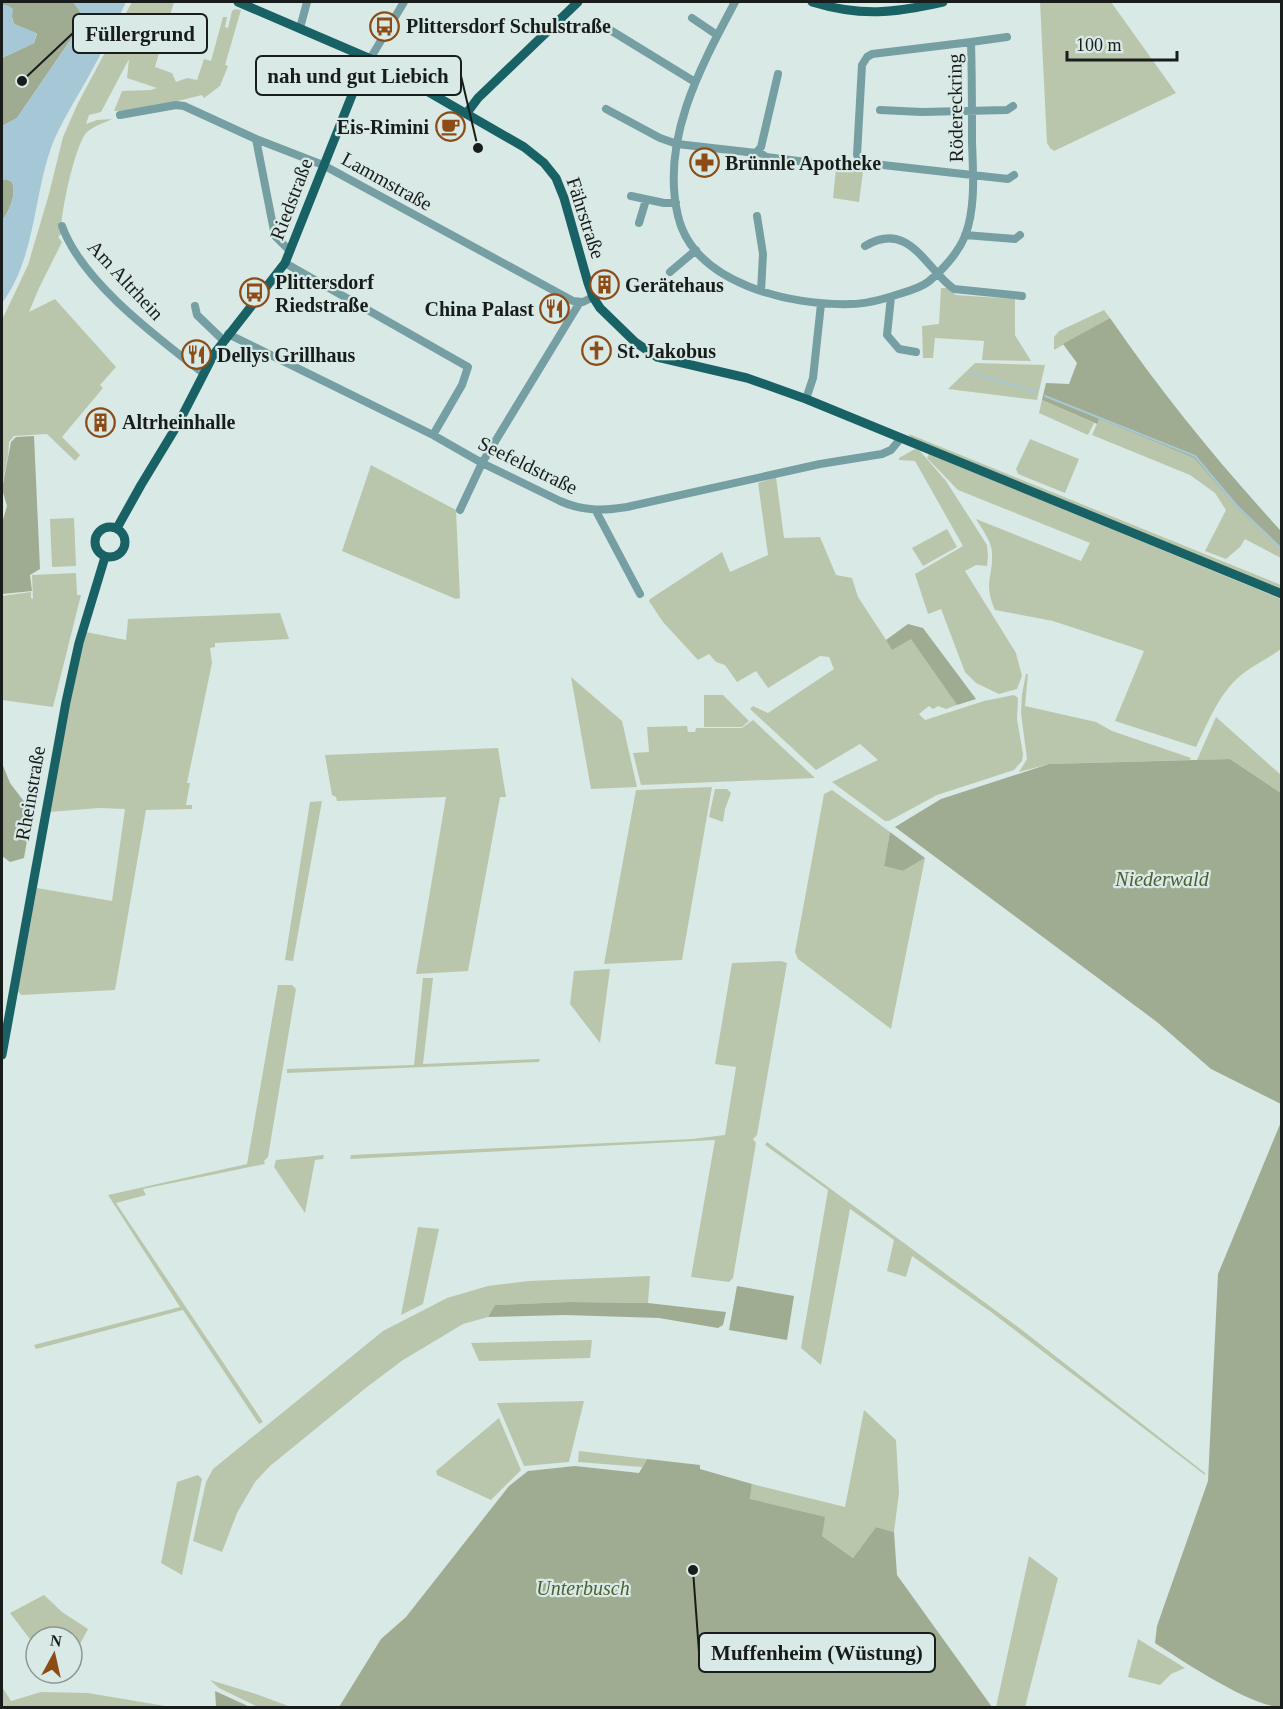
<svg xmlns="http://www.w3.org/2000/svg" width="1283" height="1709" viewBox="0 0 1283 1709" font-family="'Times New Roman',serif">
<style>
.green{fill:#bac6ac}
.forest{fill:#9fac91}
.water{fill:#a6c8d6}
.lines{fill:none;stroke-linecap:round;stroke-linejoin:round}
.stream{stroke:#a6c8d6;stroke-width:2}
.minor{stroke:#759fa2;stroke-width:8}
.major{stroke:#186266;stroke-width:9}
.labels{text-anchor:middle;stroke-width:4.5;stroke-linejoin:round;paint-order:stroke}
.poi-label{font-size:20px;font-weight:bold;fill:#181d1c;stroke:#d9e9e5;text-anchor:start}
.street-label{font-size:20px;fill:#181d1c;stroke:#d9e9e5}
.park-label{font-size:20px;font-style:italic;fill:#4c5f32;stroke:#d9e9e5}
.leader{fill:none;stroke:#181d1c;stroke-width:2}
.callout-dot{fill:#181d1c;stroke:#d9e9e5;stroke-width:2}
.callout{fill:#d9e9e5;stroke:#181d1c;stroke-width:2}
.callout-label{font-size:21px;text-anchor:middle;font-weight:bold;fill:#181d1c}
</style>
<rect width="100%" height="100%" fill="#d9e9e5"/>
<path class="green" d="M132,2H174L155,67L172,73L176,82L187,78L197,80L204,59L211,61L223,17H227L225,27L228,28L232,11L235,9L241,10L225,65L228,66L220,86L204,98L202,95L141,110L114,111L122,91L151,90L157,88L127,78L129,59L101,112L89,115L86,124L97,120L112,119C104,123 94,126 87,132C75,144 60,216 61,234L58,237L62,242L39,288L29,312L55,299L116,367L100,385L103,388L62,437L80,455L75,461L47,434L14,436L9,442L8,456L2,486V320L28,265L49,194L63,137L78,103Z
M1040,2H1111L1176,93L1054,151L1050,148L1047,143Z
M836,169L863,172L859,202L833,198Z
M941,288H947L956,295L1015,299V335L1031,361L982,360L984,341L935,338L933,358H923L922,326L939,324Z
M1104,310L1110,318L1054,350V337L1059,331Z
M975,363L1045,365L1037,400L948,389Z
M1042,400L1094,423L1088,435L1039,413Z
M1099,419L1194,458L1238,509L1281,549V558L1245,539L1240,547L1226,559L1205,551L1226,510L1215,493L1190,475L1092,435Z
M909,434L1281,585V590L910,437Z
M1030,439L1079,459L1065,493L1018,474L1016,469Z
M915,449L920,451L946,481L987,545L988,557L987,566L976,565L965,571L1016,653L1022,676L1017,689L999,694L976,683L965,672L941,609L928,614L915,574L963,546L915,461L899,460V458Z
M929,454L1281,599V649C1270,657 1257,664 1245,672C1220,690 1209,721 1196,747L1115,721L1144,651L1053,621L995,610C983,582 993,579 992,553C992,542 982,529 976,519L1081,561L1090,543L958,490L927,458Z
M371,465L456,510L460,598L456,599L342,551Z
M776,477L784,538L820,537L836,575L852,578L858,597L892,649L911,638L957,705L946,709L938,706L933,709L929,706L919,714L925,720L984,701L1014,695L1018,698L1017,719L1023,754L1022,761L1014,770L937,795L889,821H885L832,782L878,760L860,744L816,770L750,709L753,706L768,713L834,669L829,657L820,656L768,688L756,671L737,682L725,665L716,662L709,654L698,660L663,622L649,601L650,599L722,552L730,572L768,555L758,483Z
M74,518L76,566L52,567L50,519Z
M947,529L957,547L923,566L912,548Z
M76,573L77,595H81L53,707L2,700V596L31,592V598L33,599L32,575Z
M280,613L289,639L215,643V647L210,648L212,663L187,783H190L186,805H192V809L146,810L115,990L21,995L18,991L37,888L112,901L125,809L99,808L49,812L66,714L86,632L126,640L128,619Z
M1026,674H1028L1025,706L1096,722L1112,731L1191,758L1190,760L1049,764L1019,772L1027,759L1021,713L1022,694Z
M571,677L622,721L637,787L591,789Z
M704,695H723L749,721L742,727H704Z
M1216,717L1281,775V793L1230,759L1197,760Z
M753,720L815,778L641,785L633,753L649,752L647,727L687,726L688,732H695L696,728H742Z
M498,748L506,797H500L468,971L416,974L446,797L337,801L336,797L332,795L325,755Z
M712,787L682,960L604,964L636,790Z
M715,789H727L731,793L725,809L723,822L709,817Z
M832,790L890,832L884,866L903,871L925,858L891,1029L798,959L795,952L824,794Z
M322,801L293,961L285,960L310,802Z
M781,961L787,963L757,1135L753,1139L756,1143L733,1278L729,1282L691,1277L715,1140L350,1159L351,1155L692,1139L725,1135L736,1067L715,1064L732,963Z
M610,969L600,1043L570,1004L574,971Z
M423,978H433L423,1064L540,1059L539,1062L287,1073V1069L414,1065Z
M278,985H292L296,989L268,1157L264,1161L265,1164L143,1189L146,1195L116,1203L263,1422L259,1424L183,1310L36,1349L34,1345L180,1307L108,1195L247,1164Z
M767,1142L1022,1330L1205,1473V1475L991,1312L912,1256L906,1277L887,1271L894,1240L850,1209L821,1365L801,1348L828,1190L765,1145Z
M324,1155L323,1159L315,1160L305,1213L274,1167L276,1160Z
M418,1227L439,1229L423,1304L401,1315Z
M650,1276L648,1303L569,1302L495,1305L488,1317L463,1324L403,1360L367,1387L270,1466L255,1482L237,1513L222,1552L193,1541L206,1482L213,1469L383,1331L447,1298L488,1286L529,1281Z
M592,1340L590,1358L479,1361L471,1343Z
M584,1401L569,1462L524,1466L497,1403Z
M864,1410L896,1440L899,1493L894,1532L876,1527L853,1558L822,1536L750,1499L752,1484L845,1507Z
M499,1418L521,1470L491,1500L437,1475L436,1471Z
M579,1451L647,1459L642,1467L578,1462Z
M198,1475L202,1479L182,1575L161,1563L177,1482Z
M1029,1556L1058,1578L1025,1707H996Z
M44,1595L62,1612L88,1629L72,1659V1637H36V1647L10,1613Z
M1138,1639L1185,1668L1171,1674L1160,1685L1128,1677Z
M210,1680L256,1694L291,1707H258L219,1688Z
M2,1687L11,1701L41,1692L88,1693L171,1707H2Z"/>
<path class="forest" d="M2,2H73C80,11 84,14 80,26L17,118L2,126V58L34,43L37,34L14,24L9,6L2,5Z
M6,179L12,182C17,195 9,211 2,221V180Z
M1110,318C1163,395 1218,462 1281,531V549L1238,509L1194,458L1099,419L1097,424L1042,400L1046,383L1069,384L1077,363L1063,344Z
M34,436L40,569L30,575L32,591L2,594V523L7,506L2,489L11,442L16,437Z
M908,624L923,628L976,699L957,705L911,639L892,650L886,640Z
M1230,759L1281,793V1104L1211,1069L1157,1022L895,827L941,799L1049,764Z
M2,763L10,783L32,812L24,858L10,862L2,856Z
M890,832L925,858L903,871L884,866Z
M1281,1122L1282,1707C1253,1708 1181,1660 1155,1643L1157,1626L1164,1606L1208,1481L1218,1274Z
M737,1286L794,1296L787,1340L729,1330Z
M569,1302L648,1303L726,1312L723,1325L718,1328L659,1318L565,1315L488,1317L495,1305Z
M647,1459L700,1465V1469L752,1484L750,1499L825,1517L822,1536L853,1558L876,1527L894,1532L897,1575L992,1707H339L381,1639L406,1617L509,1486L528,1471L575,1466L639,1473Z
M215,1690V1691L250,1707H216Z"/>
<path class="water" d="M73,2H126C115,25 104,49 91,72C78,96 62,120 52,145C33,197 36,257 2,303V221C9,211 17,195 12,182L6,179L2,180V126L17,118L80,26C84,14 80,11 73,2Z
M2,5L9,6L13,9L12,17L14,24L37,33L34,43L2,58Z"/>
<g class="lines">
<path class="stream" d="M969,372L1035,392
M1045,396L1195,456L1237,506L1282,549"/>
<path class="minor" d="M735,2C701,66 660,140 678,216C694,284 791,306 851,304C867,304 884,299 899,294C909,291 920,288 928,282C942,271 958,253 965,236C976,208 973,172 972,142C972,108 972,75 971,42L872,54L867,57L862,65L857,155L860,160L865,163L1008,179L1014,175
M692,18L717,35
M602,25L695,82
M300,28L307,2
M971,42L1007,37
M370,59L404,2
M606,109L660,138L677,144L756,153L761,147L778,74
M880,110L922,112L1007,110L1013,106
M120,115L176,105L184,106L256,139L323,165L573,301L583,302L593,297
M256,139L275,236L290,251
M758,151L766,157L855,168L862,161
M631,196L664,203H676
M757,216L763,254L761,291
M639,223L646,200
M62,226C82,282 157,337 203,373
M965,235L1015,239L1020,235
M865,246C910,219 926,270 954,289L1022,296
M285,263L468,367L462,385L433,435
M670,272L696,250
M891,297L887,335L899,349L916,352
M195,306L197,315L223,340
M228,334L433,435L482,463L560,501C582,511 603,511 627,507L820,464L882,454L891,450L901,438
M806,399L813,378L821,304
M460,510L482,463L580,302
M596,511L640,594"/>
<path class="major" d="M238,2L373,60L524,147L544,163L556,178L564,198L588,283L593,297L600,308L635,342L657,357L747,378L806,399L1282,594
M812,2C861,17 894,13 943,2
M466,114L478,98L578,2
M95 542a15 15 0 1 1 30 0a15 15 0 1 1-30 0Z
M117,528L141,485L178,424L214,354L285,263L364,65L370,59
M2,1055L66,702L79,643L105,557"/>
</g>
<defs>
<symbol id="bus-ring" viewBox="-11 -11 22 22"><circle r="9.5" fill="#d9e9e5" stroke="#8d4c16" stroke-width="1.5"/><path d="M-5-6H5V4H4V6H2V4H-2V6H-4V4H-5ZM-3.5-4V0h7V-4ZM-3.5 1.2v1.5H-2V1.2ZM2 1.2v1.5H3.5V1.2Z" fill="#8d4c16"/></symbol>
<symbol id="cafe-ring" viewBox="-11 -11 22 22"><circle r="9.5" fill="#d9e9e5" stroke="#8d4c16" stroke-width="1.5"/><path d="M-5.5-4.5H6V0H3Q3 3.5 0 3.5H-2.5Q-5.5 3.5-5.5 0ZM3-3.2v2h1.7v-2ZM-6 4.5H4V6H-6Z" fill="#8d4c16"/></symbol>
<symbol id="pharmacy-ring" viewBox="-11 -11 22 22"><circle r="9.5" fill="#d9e9e5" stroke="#8d4c16" stroke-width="1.5"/><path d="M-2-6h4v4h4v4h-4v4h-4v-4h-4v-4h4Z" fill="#8d4c16"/></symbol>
<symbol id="building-ring" viewBox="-11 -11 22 22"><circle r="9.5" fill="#d9e9e5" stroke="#8d4c16" stroke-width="1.5"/><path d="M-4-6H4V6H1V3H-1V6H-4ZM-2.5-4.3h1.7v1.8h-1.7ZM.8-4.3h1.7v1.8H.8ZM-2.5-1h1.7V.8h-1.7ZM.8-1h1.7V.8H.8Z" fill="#8d4c16"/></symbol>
<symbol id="restaurant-ring" viewBox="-11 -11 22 22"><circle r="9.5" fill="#d9e9e5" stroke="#8d4c16" stroke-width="1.5"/><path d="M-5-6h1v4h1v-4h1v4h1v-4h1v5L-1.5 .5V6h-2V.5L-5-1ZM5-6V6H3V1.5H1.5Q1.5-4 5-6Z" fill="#8d4c16"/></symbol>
<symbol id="church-ring" viewBox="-11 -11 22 22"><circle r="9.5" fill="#d9e9e5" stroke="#8d4c16" stroke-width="1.5"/><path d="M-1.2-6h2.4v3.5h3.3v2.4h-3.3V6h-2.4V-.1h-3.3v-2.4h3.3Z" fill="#8d4c16"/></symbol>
</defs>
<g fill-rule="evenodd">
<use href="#bus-ring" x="368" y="10" width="33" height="33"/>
<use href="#cafe-ring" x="434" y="110" width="33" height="33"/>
<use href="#pharmacy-ring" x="688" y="146" width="33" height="33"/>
<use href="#building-ring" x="588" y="268" width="33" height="33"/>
<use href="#bus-ring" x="238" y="276" width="33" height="33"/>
<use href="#restaurant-ring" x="538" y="292" width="33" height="33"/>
<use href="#church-ring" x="580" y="334" width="33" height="33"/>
<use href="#restaurant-ring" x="180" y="338" width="33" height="33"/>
<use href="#building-ring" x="84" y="406" width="33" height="33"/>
</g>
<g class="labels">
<g class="poi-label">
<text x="406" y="33">Plittersdorf Schulstraße</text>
<text x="429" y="134" text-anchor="end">Eis-Rimini</text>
<text x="725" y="170">Brünnle Apotheke</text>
<text x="275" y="289">Plittersdorf<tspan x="275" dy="23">Riedstraße</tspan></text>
<text x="625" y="292">Gerätehaus</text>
<text x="534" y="316" text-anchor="end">China Palast</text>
<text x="617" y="358">St. Jakobus</text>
<text x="217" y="362">Dellys Grillhaus</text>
<text x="122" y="429">Altrheinhalle</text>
</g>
<g class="street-label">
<text transform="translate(955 108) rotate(-91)" y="7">Rödereckring</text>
<text transform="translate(387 181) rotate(29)" y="7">Lammstraße</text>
<text transform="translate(291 199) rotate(-69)" y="7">Riedstraße</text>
<text transform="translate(586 218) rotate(72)" y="7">Fährstraße</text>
<text transform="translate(126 280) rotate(47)" y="7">Am Altrhein</text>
<text transform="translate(528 465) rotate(26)" y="7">Seefeldstraße</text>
<text transform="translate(30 793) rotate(-80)" y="7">Rheinstraße</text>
</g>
<g class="park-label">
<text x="1162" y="886">Niederwald</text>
<text x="583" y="1595">Unterbusch</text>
</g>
</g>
<path class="leader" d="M22 81L73 33M478 148L461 76M693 1570L699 1652"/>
<g class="callout-dot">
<circle cx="22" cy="81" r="6"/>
<circle cx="478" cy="148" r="6"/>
<circle cx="693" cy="1570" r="6"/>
</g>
<g class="callout">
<rect x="73" y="14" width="134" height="39" rx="6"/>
<rect x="256" y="56" width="205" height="39" rx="6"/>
<rect x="699" y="1633" width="236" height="39" rx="6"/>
</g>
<g class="callout-label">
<text x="140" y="41">Füllergrund</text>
<text x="358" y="83">nah und gut Liebich</text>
<text x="817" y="1660">Muffenheim (Wüstung)</text>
</g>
<rect width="1283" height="1709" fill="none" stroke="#181d1c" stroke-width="6"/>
<g transform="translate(54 1655) rotate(8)"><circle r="28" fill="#d9e9e5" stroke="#8c9795" stroke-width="1.5"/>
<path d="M0-4.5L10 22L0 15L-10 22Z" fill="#8d4c16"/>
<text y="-9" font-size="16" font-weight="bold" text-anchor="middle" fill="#181d1c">N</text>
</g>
<path d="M1067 51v9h110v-9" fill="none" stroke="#181d1c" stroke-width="3"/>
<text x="1076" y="51" font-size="18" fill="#181d1c" stroke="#d9e9e5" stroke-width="4.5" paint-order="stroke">100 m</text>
</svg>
